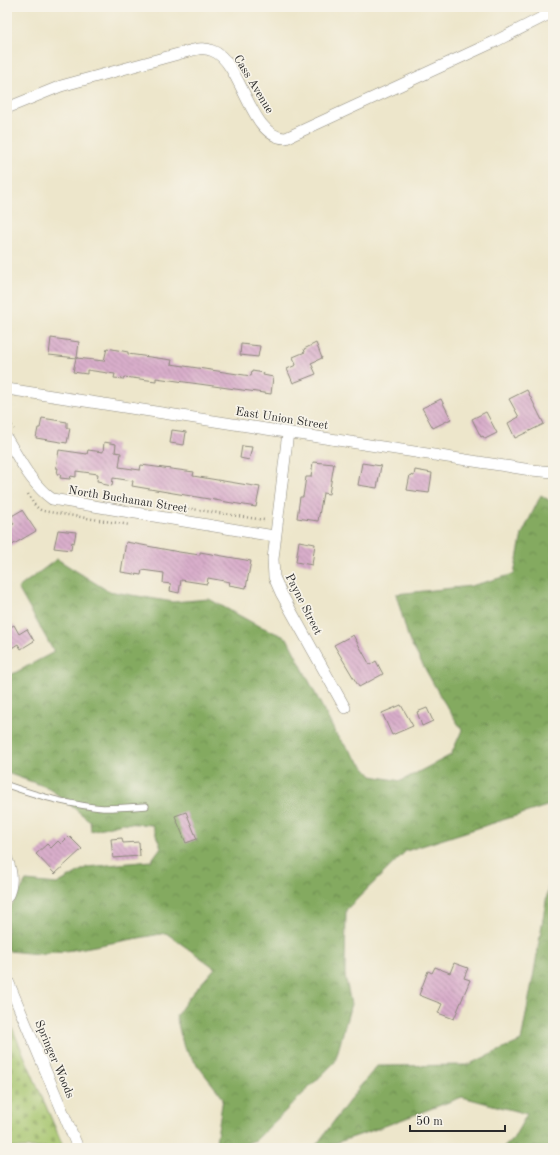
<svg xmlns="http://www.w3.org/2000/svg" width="560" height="1155" viewBox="0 0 560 1155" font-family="'Old Standard TT',serif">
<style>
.forest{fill:url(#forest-crowns);stroke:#586a46}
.cemetery{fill:url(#cemetery-stones);stroke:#68784c}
.building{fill:url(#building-back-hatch)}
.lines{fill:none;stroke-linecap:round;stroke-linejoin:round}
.service-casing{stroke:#8c887b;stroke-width:7}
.minor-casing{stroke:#8c887b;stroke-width:12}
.path{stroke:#8c887b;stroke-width:2.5;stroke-dasharray:1 3;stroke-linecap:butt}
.service{stroke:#fff;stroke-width:5.5}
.minor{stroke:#fff;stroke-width:11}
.labels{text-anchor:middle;stroke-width:3.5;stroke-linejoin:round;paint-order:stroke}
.street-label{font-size:12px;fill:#2b2b2b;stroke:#f7f3e8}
</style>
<defs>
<pattern id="forest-crowns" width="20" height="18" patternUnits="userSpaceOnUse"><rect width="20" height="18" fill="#84aa60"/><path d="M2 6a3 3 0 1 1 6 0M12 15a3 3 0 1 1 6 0" fill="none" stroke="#6c8b4f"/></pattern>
<pattern id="cemetery-stones" width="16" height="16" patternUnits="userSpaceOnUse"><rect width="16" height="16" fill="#a6c56d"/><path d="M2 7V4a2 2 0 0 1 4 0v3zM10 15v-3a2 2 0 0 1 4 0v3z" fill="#8fa95f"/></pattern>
<pattern id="building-back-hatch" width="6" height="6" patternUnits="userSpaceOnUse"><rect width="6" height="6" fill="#d9aecb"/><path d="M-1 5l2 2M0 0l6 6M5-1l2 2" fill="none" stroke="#b08ea5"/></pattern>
</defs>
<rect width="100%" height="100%" fill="#f7f3e8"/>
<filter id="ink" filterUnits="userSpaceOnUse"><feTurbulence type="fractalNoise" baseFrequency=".025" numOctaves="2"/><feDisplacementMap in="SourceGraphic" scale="8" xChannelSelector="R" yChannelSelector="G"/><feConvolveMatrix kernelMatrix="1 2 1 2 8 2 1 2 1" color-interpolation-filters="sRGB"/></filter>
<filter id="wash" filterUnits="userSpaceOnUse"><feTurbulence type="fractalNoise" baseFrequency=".012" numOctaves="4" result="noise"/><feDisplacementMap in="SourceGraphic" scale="16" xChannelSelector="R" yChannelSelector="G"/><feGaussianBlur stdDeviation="0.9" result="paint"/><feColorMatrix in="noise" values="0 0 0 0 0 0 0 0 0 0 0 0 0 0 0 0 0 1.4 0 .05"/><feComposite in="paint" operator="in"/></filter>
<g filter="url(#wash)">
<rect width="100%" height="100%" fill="#ede6cb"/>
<path class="forest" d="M541,495L553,503V804L406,851L346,910L345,975L351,1004L335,1062L256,1140L233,1148H215L223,1098L184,1048L176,1016L190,996L215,968L166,933L73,950L38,954L9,951L7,948V913L26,881L57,884L87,867L151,861L161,847L152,825L122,823L91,831L90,821L49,788L7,773V677L54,652L18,588L57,559L108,591L173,602L209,599L255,624L287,638L337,736L372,776L401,781L451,755L462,730L442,699L409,640L396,594L471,586L514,574L522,534Z
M553,872V1148H503L513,1139L527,1114L462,1097L374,1130L321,1148H314L358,1089L377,1066L467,1065L521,1041L534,972L550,877Z"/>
<path class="cemetery" d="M7,1016L64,1148H7Z"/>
<g id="blocks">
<path class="building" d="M51,338L79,342L77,358L49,355Z
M316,343L322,358L311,363L316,374L293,383L287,369L296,365L293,357L305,352L304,349Z
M241,344L260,346L258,357L240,355Z
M107,348L128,352V354L172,360L171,364L251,376L252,371L264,373L263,375L273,377L271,394L156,378V381L124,377V379L114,378L115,374L87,370V374L73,372L76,358L104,361Z
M527,390L544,424L515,438L508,423L519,417L509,399Z
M441,399L451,419L433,428L422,408Z
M486,412L497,433L485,439L483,436L481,437L472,419Z
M42,418L67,422V428H70L67,443L36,438L38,428H40Z
M172,430L186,432L184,445L170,443Z
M104,442L116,444L115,452L121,453L119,467L140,470L141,465L194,472L193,476L260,487L256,507L132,486L133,481L113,478L112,486L102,484V482L97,481L98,474L76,471V477L71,476L70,479L60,478L61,474H57L58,468H56L59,450L87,454L88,450L103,452Z
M242,446L252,447L249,460L240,458Z
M313,462L334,464L329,494L323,493L318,521L297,518L300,497H303L306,477H311Z
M362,463L381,466L377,488L358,485Z
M415,470L432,473L429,493L407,490L410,475L414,476Z
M22,510L36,531L7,548V528L14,524L10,517Z
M58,530L76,532L74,543L72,542L71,550L54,548Z
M299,541L315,544L312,565L296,562Z
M126,542L179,552L200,555V552L251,561L246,588L229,585L230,582L208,578L207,584L181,580L179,593L170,591L171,584L163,583L164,573L142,570L141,575L121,572Z
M14,625L19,634L27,629L34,641L21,649L18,644L7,651V629Z
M353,635L370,665L376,661L383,674L359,687L334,645Z
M401,705L413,726L392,735L382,713Z
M427,708L433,721L422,726L417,712Z
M186,812L197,839L186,843L175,816Z
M69,836L82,849L55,874L36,854L47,844L51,848L58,841L61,844Z
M122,838L123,843L139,842L140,856L113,858L111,839Z
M454,963L468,968L464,978L470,980L454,1019L438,1013L442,1004L419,995L428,971L432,973L435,967L450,973Z"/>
</g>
</g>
<g filter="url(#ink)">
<use href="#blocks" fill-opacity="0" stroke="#8c887b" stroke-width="1"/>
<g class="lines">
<defs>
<path id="service" d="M7,785C38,796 70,805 103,808C117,808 132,807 146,806"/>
<path id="minor" d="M7,108L61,86L189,51C197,49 205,47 213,51C242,62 250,139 286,138L496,41L553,12
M7,389L531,470L553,472
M288,432L273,559L274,577L281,593L345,708
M7,439C20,460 32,485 52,499L274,536
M7,859C12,871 13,885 7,897
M7,979L78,1148"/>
</defs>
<use href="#service" class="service-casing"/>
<use href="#minor" class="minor-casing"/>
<path class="path" d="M7,419L14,429
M28,494C32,501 35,508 43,511L130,525
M160,504L264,520"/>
<use href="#service" class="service"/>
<use href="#minor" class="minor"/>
</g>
</g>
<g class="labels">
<g class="street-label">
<text transform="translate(254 84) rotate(59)" y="4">Cass Avenue</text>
<text transform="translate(282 418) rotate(9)" y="4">East Union Street</text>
<text transform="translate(128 499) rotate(9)" y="4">North Buchanan Street</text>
<text transform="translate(304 604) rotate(63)" y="4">Payne Street</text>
<text transform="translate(55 1059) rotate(67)" y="4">Springer Woods</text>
</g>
</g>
<rect width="560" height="1155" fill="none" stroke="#f7f3e8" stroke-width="24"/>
<path d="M410 1125v6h95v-6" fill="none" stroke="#2b2b2b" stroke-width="2"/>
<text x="416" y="1125" font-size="12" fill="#2b2b2b" stroke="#f7f3e8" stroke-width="3" paint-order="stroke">50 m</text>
</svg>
